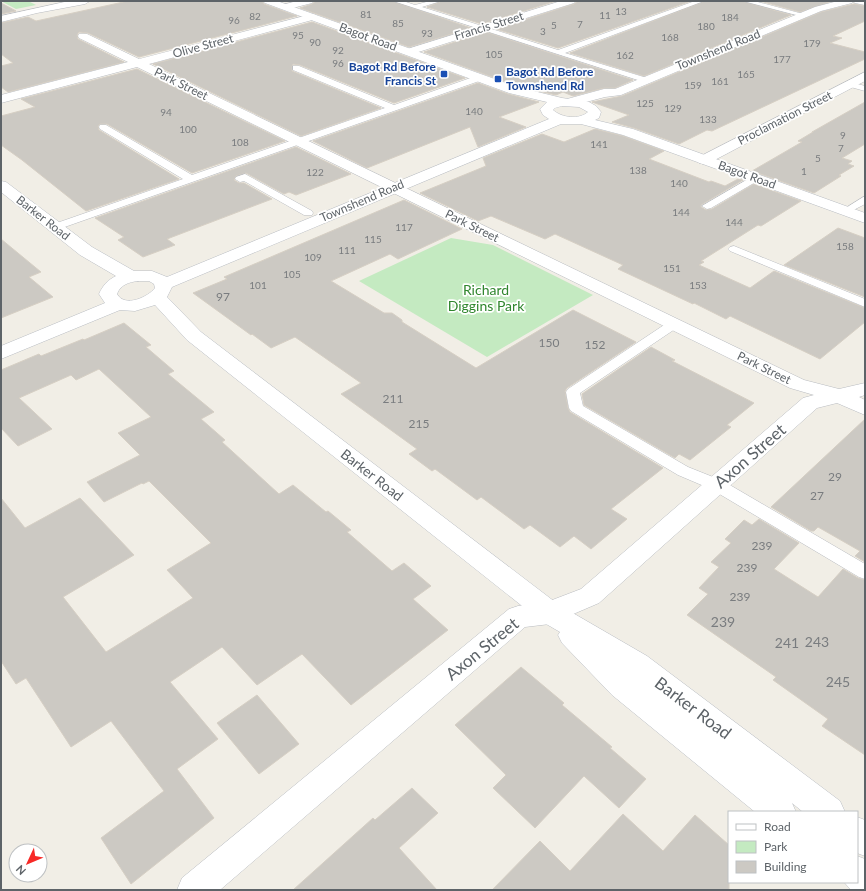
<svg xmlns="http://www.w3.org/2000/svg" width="866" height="891" viewBox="0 0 866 891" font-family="Lato,sans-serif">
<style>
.green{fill:#c4eac1}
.building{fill:#ccc9c3;stroke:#d6cfc4}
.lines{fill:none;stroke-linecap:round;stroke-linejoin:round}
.lane-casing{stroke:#b9bcc1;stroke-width:1}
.street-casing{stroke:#b9bcc1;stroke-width:1}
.secondary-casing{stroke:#b9bdc3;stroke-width:1}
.lane{fill:#fff;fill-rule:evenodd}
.street{fill:#fff;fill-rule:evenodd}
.secondary{fill:#fff;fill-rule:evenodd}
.transit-dot{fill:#1a4fb4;stroke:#fff;stroke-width:1.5}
.labels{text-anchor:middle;stroke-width:3.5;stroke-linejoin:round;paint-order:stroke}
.far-number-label{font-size:10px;fill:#797c7f}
.far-street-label{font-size:12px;fill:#5d6368;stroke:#fff}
.far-transit-label{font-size:12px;font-weight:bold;fill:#164399;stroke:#fff;text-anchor:end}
.number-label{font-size:12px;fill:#797c7f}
.park-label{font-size:14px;fill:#30862e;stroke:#fff}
.street-label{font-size:14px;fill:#5d6368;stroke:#fff}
.near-number-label{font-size:14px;fill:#797c7f}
.near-street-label{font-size:17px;fill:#5d6368;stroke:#fff}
</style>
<rect width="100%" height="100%" fill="#f1eee6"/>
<path class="green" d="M1,1H28L36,5L16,9Z
M451,238L493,245L593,295L487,357L359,281Z"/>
<path class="building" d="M128,1H262L264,4L297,16L139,57L88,33L79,32L77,35L78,39L124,62L8,92L1,87V66L13,63L1,54V23L28,17L36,21Z
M316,1H392L471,28L409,47L300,8L312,4Z
M442,1H556L482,24L427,7Z
M578,1H691L558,48L496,29L574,4Z
M705,1H742L791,15L644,76L570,53Z
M760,1H832L800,12Z
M1,3L16,11L1,14Z
M854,4L865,6V21L833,36L842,38L830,43L865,52V59L712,131L707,130L679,144L634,128L612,122L629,115L592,102L622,96L821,12Z
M312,22L465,78L394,103L300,65L293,64L292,66V71L381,108L301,136L153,64Z
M486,32L633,80L615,88H604L573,96L563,92L556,95L517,86L424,52Z
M137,69L285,141L192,173L107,124H100L98,126L99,130L179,179L86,211L22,160L1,145V116L35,107L21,99Z
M478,83L508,94L539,102L499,117L526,127L478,147L470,127L367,168L313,141Z
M865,102V144L842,158L852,161L848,164L854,166L839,175L841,176L814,193L752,171L802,142L798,141L813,132H812Z
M595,129L623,136L664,151L649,159L709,182L711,181L725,186L738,179L743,180L701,205V207L706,210L712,209L754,184L801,201L761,226L758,225L701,261L704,262L699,265L750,288L774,271L865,308V322L820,359L730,316L726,319L694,303L693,304L618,269L623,265L555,234L545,239L491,216L478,221L420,193L486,166L483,158L542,134L564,142Z
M296,147L351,174L296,195L289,192L284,194L246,173L236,176L234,180L239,183H244L272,199L167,239L175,245L143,257L118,240L124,237L95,218Z
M404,200L462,229L398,259L390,254L331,281L384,313H392L402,320V322L476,368L573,310L636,342L567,388L565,391L568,408L570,412L663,468L611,509L627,519L591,549L574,536L560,547L530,525L524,529L481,497L477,500L435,469L432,471L409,454L417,449L341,394L361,383L295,337L271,348L252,334L251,335L193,293L227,279L224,277Z
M838,228L865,238V297L784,265Z
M1,239L41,272L29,277L53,297L1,318Z
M124,323L151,345L146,347L174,371L168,374L214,412L201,419L225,440L222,442L279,494L293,485L326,512L328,511L351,530L347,532L392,571L404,563L431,586L413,599L448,630L351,705L302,654L257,685L222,647L170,682L218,739L177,769L214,818L131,884L101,838L164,791L111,721L71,747L26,678L16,684L1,661V498L25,528L80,498L134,555L63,597L106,652L193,598L167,570L211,543L149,481L143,484L142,483L104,502L87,482L140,455L118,433L151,417L99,369L76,380L71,375L19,398L52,429L18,446L1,428V370L39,354L41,356L83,339L84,340Z
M651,347L675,360L672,361L754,403L727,425L731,427L690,460L679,454L675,458L584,405L582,394Z
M865,419V562L855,556L860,551L818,527L814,531H811L771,507Z
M759,519L799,543L774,569L818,597L843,569L858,578L865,580V755L822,726L828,719L773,680L776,677L687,615L708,594L699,588L719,567L711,562L731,543L725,539L744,520L752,525Z
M521,667L564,703L562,705L612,747L610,748L646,779L619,808L584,776L535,828L493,788L506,775L455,725Z
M257,695L299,744L259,774L217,723Z
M412,788L438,813L399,848L437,890H293L373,818L375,820Z
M623,814L663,851L695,815L729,845V890H492L540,841L570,871Z"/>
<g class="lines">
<defs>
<path id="lane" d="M393,1H403L415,5L430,1H441L422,7L558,50L695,1H704L565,53L647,78V82H644Z
M743,1H754L807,15L804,17Z
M293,66H299L394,105L476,76H482L483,78L482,80L59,229H51L50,227L51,225L183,179L100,129L99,127L100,125H106L192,175L385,108L293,70Z
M847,82H850L865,86V91L847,86Z
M245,174L312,211L313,213L312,215H304L244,181L240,182L235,179L236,177Z
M755,175L760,178L759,180L711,208L707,209L702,206Z
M865,196V204L846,214L841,211Z
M734,246L865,299V307L730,251L728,249L730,247Z
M674,320L678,321L680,324L678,327L580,393L583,406L688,467L723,481L865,564V579L859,577L711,489L678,475L571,411L569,408L566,392L568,389L670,321Z"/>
<path id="street" d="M69,1H90L85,4L37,13L1,22V16Z
M297,1H314L312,3L285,10L280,7L282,5Z
M561,1H576L574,3L412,54L408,55L402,52L404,50Z
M838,1H854L852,3L821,11L621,95L605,97L571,106L567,105L565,102L567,99L604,89H615L815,7Z
M312,14L316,15L317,17L316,19L149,64L804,380L839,389L865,383V395L859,397L865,400V415L837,403L817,408L599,603L550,624L525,627L220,890H177L182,878L509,609L518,606L547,602L581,589L803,398L814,395L790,388L137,67L1,103V95L128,62L79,38L78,36L79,34H87L139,59Z
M865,72V81L709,163L704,164L699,163L697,160L699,157Z"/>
<path id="secondary" d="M263,1H277L517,87L562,98L589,102L596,106L601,112L599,118L595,120L633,129L865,213V223L623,135L581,124H561L172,287L167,297L201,332L559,605L647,656L840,801L845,812H803L792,803L796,812H755L612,695L562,643L558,635L560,632L541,621L187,340L155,305L135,311L120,310L1,359V346L105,303L99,294C103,285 108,280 116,276L80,255L1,192V181L6,182L92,247L134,271H152L167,277L549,119L543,115L540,109L547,102L509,93L265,3ZM562,106L579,107L588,112C579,120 562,118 553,110L555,108ZM138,281H149L154,284L155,288C148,297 125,308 117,294C120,285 129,282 138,281Z
M853,1H865V5L855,3Z
M857,817L865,820V856L857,853Z
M857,856L865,859V890H851L844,882H857Z"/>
</defs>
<use href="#lane" class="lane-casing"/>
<use href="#street" class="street-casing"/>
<use href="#secondary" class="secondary-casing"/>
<use href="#lane" class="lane"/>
<use href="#street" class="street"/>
<use href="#secondary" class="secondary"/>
</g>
<g class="transit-dot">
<rect x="440" y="70" width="8" height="8" rx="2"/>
<rect x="494" y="75" width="8" height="8" rx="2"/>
</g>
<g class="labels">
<g class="far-number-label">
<text x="621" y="15">13</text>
<text x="366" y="18">81</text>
<text x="605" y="19">11</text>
<text x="255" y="20">82</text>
<text x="730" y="21">184</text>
<text x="234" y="24">96</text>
<text x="398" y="27">85</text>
<text x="580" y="28">7</text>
<text x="554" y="29">5</text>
<text x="706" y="30">180</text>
<text x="543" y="35">3</text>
<text x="427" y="37">93</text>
<text x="298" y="39">95</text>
<text x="670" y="41">168</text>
<text x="315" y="46">90</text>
<text x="812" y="47">179</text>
<text x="338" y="54">92</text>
<text x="494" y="58">105</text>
<text x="625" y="59">162</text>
<text x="782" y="63">177</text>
<text x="338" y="67">96</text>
<text x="746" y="78">165</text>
<text x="720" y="85">161</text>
<text x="693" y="89">159</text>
<text x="645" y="107">125</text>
<text x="673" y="112">129</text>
<text x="474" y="115">140</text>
<text x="166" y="116">94</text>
<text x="708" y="123">133</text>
<text x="188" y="133">100</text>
<text x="843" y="139">9</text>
<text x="240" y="146">108</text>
<text x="599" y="148">141</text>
<text x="841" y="152">7</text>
<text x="818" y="162">5</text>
<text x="638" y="174">138</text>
<text x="804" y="175">1</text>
<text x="315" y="176">122</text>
<text x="679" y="187">140</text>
<text x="681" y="216">144</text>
<text x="734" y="226">144</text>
<text x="404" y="231">117</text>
<text x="373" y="243">115</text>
<text x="845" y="250">158</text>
<text x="347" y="254">111</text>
<text x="313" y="261">109</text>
<text x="672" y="272">151</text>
<text x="292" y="278">105</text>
<text x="258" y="289">101</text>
<text x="698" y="289">153</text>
</g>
<g class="far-street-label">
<text transform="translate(489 26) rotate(-17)" y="4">Francis Street</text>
<text transform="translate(368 37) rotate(20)" y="4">Bagot Road</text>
<text transform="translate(203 46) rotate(-15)" y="4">Olive Street</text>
<text transform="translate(718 50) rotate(-22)" y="4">Townshend Road</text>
<text transform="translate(181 84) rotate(26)" y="4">Park Street</text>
<text transform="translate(785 118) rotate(-27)" y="4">Proclamation Street</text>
<text transform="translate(747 175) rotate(20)" y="4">Bagot Road</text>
<text transform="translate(362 201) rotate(-23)" y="4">Townshend Road</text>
<text transform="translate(43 218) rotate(38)" y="4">Barker Road</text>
<text transform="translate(472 226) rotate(26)" y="4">Park Street</text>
<text transform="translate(764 368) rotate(26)" y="4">Park Street</text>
</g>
<g class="far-transit-label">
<text x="436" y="71">Bagot Rd Before<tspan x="436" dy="14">Francis St</tspan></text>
<text x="506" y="76" text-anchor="start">Bagot Rd Before<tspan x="506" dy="14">Townshend Rd</tspan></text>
</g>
<g class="number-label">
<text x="223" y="301">97</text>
<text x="549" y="347">150</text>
<text x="595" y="349">152</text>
<text x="393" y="403">211</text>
<text x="419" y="428">215</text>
<text x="835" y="481">29</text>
<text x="817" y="500">27</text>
<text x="762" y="550">239</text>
<text x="747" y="572">239</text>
<text x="740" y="601">239</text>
</g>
<g class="park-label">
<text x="486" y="295">Richard<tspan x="486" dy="16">Diggins Park</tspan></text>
</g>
<g class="street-label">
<text transform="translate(372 475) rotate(38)" y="5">Barker Road</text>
</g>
<g class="near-number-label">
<text x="723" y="627">239</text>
<text x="817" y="647">243</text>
<text x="787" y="648">241</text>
<text x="838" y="687">245</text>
</g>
<g class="near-street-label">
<text transform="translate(750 456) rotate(-41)" y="6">Axon Street</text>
<text transform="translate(482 649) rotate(-39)" y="6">Axon Street</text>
<text transform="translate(693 708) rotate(37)" y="6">Barker Road</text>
</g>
</g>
<rect width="866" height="891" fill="none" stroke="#5d6368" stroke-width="4"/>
<rect x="728" y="811" width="130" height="72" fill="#ffffff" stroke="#bec1c3"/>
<rect x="736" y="824" width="20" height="6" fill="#ffffff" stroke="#bec1c3"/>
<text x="764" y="831" font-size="12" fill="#5d6368">Road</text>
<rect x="736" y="841" width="20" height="12" fill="#c4eac1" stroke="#bec1c3"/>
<text x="764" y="851" font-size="12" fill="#5d6368">Park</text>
<rect x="736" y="861" width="20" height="12" fill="#ccc9c3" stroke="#bec1c3"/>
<text x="764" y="871" font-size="12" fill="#5d6368">Building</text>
<g transform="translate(28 863) rotate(226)"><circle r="19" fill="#ffffff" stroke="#bec1c3"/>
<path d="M0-3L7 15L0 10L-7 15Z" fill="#f72926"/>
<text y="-6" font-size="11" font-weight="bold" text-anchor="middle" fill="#5d6368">N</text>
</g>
</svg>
